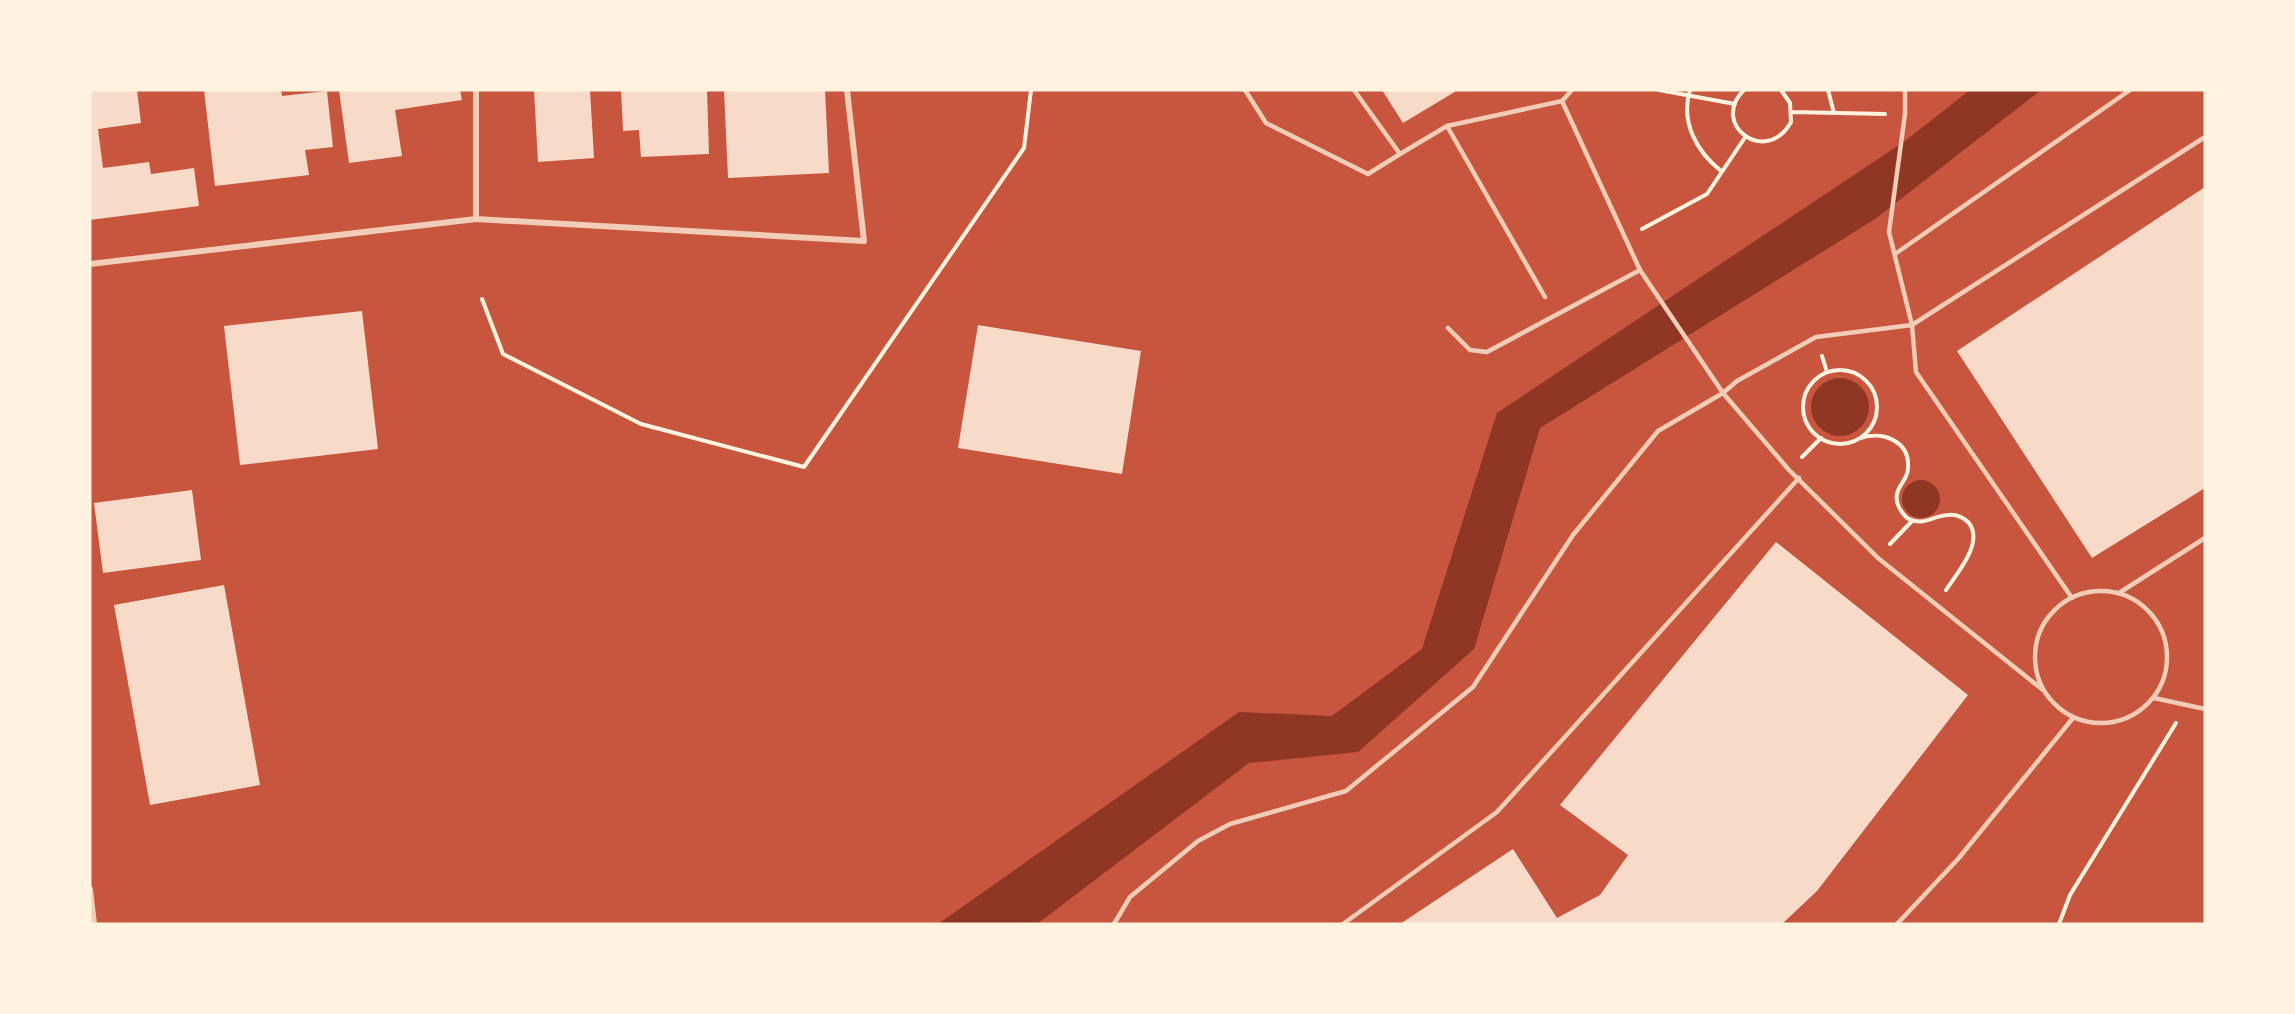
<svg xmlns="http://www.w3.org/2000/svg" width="2295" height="1014" viewBox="0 0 2295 1014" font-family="'Varela Round',sans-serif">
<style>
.water{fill:#8f3625}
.building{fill:#f7dbc8}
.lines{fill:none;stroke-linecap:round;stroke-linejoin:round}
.path{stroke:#fff3e0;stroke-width:4}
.service{stroke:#f1ccb7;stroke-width:4.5}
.minor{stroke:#f1ccb7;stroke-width:6}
</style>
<rect width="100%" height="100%" fill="#c8553d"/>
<path class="water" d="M1970,90H2041L1875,219L1540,428L1474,649L1358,752L1249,763L1037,924H938L1239,712L1332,716L1422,649L1497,413L1905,141Z
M1811 407a29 29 0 1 1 58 0a29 29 0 1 1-58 0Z
M1902 499a19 19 0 1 1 38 0a19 19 0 1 1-38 0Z"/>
<path class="building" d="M90,90H137L141,123L98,129L103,168L149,162L151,174L194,168L199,206L90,220Z
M204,90H281L282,96L327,91L333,147L305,150L309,175L215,186Z
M339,90H460L462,100L395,110L402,156L349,163Z
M534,90H590L594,158L538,162Z
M621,90H707L709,154L641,157L639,130L623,131Z
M724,90H825L829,173L728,178Z
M1382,90H1458L1403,123Z
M2205,187V488L2092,558L1957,351Z
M362,311L378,449L240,465L224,326Z
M978,325L1141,351L1122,474L958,448Z
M192,490L201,560L103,573L94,503Z
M1776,542L1968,695L1817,891L1782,924H1400L1513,849L1557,918L1600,895L1628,855L1560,805Z
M224,585L260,785L150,805L114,605Z"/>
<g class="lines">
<path class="path" d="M1659,90L1735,104
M1690,90C1680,122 1697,152 1721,171
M1744,90C1709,124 1766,167 1791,122L1790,103L1781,90
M1828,90L1834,113
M1792,112L1885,114
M1642,229L1707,194L1746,136
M482,299L503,354L641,424L804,467L1024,148L1031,90
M1822,356L1827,372
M1803 407a37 37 0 1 1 74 0a37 37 0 1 1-74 0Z
M1858,439C1881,430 1910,440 1908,468C1908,479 1899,484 1897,494C1895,504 1901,512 1907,518C1924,527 1931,516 1948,515C1956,514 1963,517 1969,523C1984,543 1957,573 1946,590
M1802,457L1821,438
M1890,544L1912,521
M2059,924L2070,895L2176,723"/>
<path class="service" d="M1245,90L1266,123L1368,174L1400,154
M1354,90L1400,154L1447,126L1562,101
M1905,90V114L1889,232L1912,325L2205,137
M1447,126L1545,297
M1895,254L2130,90
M1448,328L1470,350L1487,352L1640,270
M2035 657a66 66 0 1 1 132 0a66 66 0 1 1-132 0Z
M2119,593L2205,538
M2043,690L1878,558L1789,470L1723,393L1737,381L1816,337L1912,325L1916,372L2072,598
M2154,698L2205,709
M1114,924L1130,897L1198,841L1230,824L1346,791L1473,687L1573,535L1658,431L1723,393L1640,270L1562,101L1572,90
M1343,924L1497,812L1799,478
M1897,924L1958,859L2073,718"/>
<path class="minor" d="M476,219V90
M90,264L476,219L864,241L847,90
M90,889L94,924"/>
</g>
<rect width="2295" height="1014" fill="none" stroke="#fff3e0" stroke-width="183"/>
</svg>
